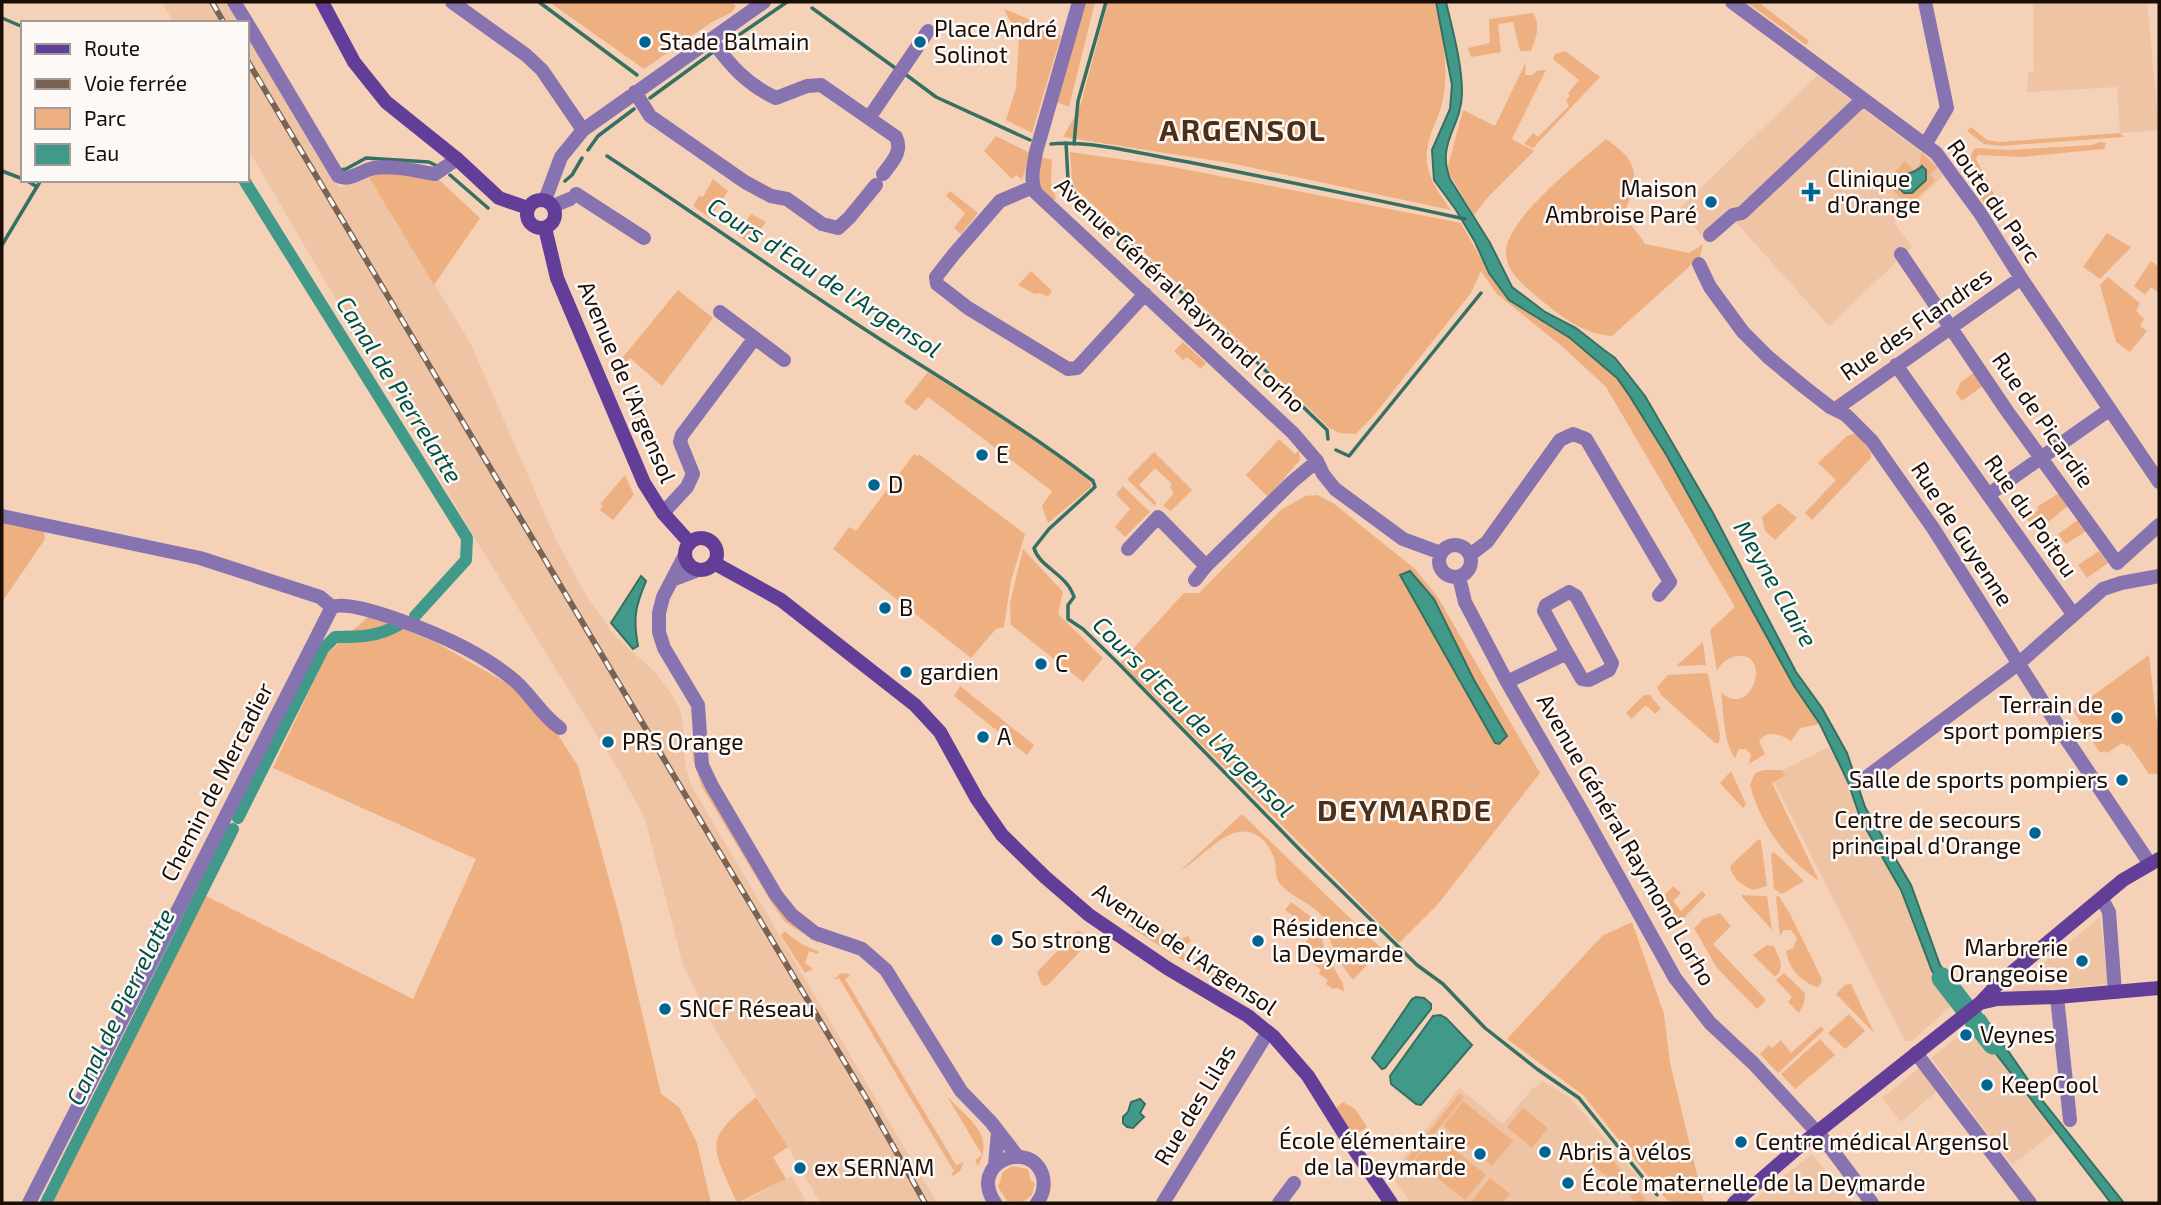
<svg xmlns="http://www.w3.org/2000/svg" width="2161" height="1205" viewBox="0 0 2161 1205" font-family="'Exo 2',sans-serif">
<style>
.built{fill:#eec4a5}
.green{fill:#eeb080}
.water{fill:#419a89;stroke:#357062;stroke-width:2}
.lines{fill:none;stroke-linecap:round;stroke-linejoin:round}
.stream{stroke:#357062;stroke-width:3.5}
.canal{stroke:#419a89;stroke-width:12}
.river{stroke:#419a89;stroke-width:21}
.street{stroke:#8773b0;stroke-width:14}
.secondary{stroke:#623e98;stroke-width:14}
.rail-casing{stroke:#796353;stroke-width:6}
.rail{stroke:#fdf9f7;stroke-width:3.5;stroke-dasharray:10;stroke-linecap:butt}
.poi-dot{fill:#006493;stroke:#fdf9f7;stroke-width:2.5}
.labels{text-anchor:middle;stroke-width:5;stroke-linejoin:round;paint-order:stroke}
.poi-label{font-size:23px;fill:#1a0e06;stroke:#fdf9f7;text-anchor:start}
.street-label{font-size:23px;fill:#1a0e06;stroke:#fdf9f7}
.water-label{font-size:24px;font-style:italic;fill:#005044;stroke:#fdf9f7}
.district-label{font-size:30px;font-weight:bold;letter-spacing:2px;fill:#4b2f19;stroke:#fdf9f7}
</style>
<rect width="100%" height="100%" fill="#f5d1b7"/>
<path class="built" d="M162,2H228L240,23H174Z
M2033,2H2147L2159,130L2120,133L2117,87L2027,92L2028,72H2034Z
M247,34L340,188L367,174L471,344L555,538L584,592L613,634L657,674L679,706L683,723L685,764L691,785L937,1203H820L788,1147L716,1031L683,965L645,819L621,774L474,537L247,147Z
M1818,75L1931,160L1943,176L1894,222L1912,247L1829,326L1733,219L1706,242L1680,208Z
M1829,747L1847,783L1859,819L1897,884L1934,979L1940,991L1952,1005L1912,1041H1905L1771,776Z
M2100,917L2108,984L2013,993L2012,989Z
M1973,1025L2055,1132L2012,1165L1931,1058Z
M1919,1068L1937,1091L1901,1122L1882,1098Z
M1543,1081L1571,1099L1660,1203H1411L1390,1175L1459,1088L1503,1124L1532,1089Z
M1812,1154L1852,1203H1750L1762,1193Z
M792,1176L807,1203H741L786,1179Z"/>
<path class="green" d="M549,2H731L736,6L732,12L712,22L644,69Z
M1086,2H1095L1069,107L1056,102Z
M1108,2H1434C1443,31 1449,69 1443,99C1440,117 1428,134 1427,151C1424,174 1439,193 1451,210L1230,163L1063,137L1080,107Z
M1746,2H1758L1809,41L1806,45Z
M1004,9L1055,30V33L1061,36L1032,133L1006,120L1016,88L1019,39Z
M1533,13C1541,24 1536,39 1531,51H1520L1513,22L1498,24L1501,52L1471,57L1468,48L1490,43L1489,19Z
M1565,51L1600,77L1533,148L1524,144L1533,133L1538,137L1569,106L1566,100L1570,96L1568,93L1579,80L1553,59L1555,54Z
M1526,62L1525,75H1533L1536,71L1546,70L1512,139L1534,151L1488,197L1474,215L1447,170L1463,110L1495,126Z
M1971,127L1987,140L2000,142L2120,133L2124,137L2001,146L1984,144L1967,131Z
M996,136L1030,153L1022,180L1016,175L1012,179L984,151Z
M1606,139C1643,165 1637,175 1624,215C1630,226 1639,233 1645,244L1689,253L1703,244L1700,257L1612,336C1585,335 1560,316 1541,300C1527,288 1507,274 1506,254C1503,221 1581,161 1606,139Z
M2100,142L2106,143L2104,149L2022,157L1978,155L1976,159L2007,219L2000,222C1984,208 1959,167 1975,148L2007,150L2092,145Z
M1070,152L1168,166L1461,223L1489,273L1509,300L1570,338L1617,378L1629,395L1667,456L1794,686L1820,724L1800,728L1791,741C1781,735 1769,729 1759,741L1765,754L1749,764L1751,755L1746,749H1739L1735,758C1723,741 1724,713 1721,692C1751,721 1773,653 1738,656C1728,657 1721,663 1717,671L1710,630L1735,607L1606,387L1564,348L1496,293L1481,271L1471,293L1375,414L1356,434L1339,433L1328,427L1242,343L1076,189L1072,180Z
M1921,152L1937,168L1930,174L1935,181L1908,206L1885,182L1905,161L1914,170L1920,164Z
M1041,157L1052,160L1051,183L1056,199L1052,201C1035,186 1039,178 1041,157Z
M382,172L436,177L480,218L434,285L367,174Z
M713,179L728,191L710,218L693,206L699,196L703,197Z
M950,191L978,213L961,234L954,228L965,213L946,196Z
M751,214L766,222L750,243L737,235Z
M2107,233L2131,247L2100,279L2083,267Z
M2151,261L2159,267V293L2151,287L2145,295L2134,286Z
M1031,271L1052,291L1048,297L1040,293L1034,294L1018,285Z
M2108,277L2140,303L2136,311L2144,319L2140,326L2147,331L2130,352L2116,342L2100,285Z
M678,290L713,318L662,386L630,358L624,366L619,362Z
M1183,342L1206,363L1201,369L1187,357L1183,360L1174,351Z
M928,372C982,407 1043,439 1091,483V487L1048,523L1042,506L1052,491L928,397L916,411L904,402Z
M1975,372L1984,385L1962,401L1956,393L1961,382Z
M1853,434H1858L1871,453V458L1812,520L1805,513L1836,480L1818,463L1847,436Z
M1279,439L1295,454L1299,450L1300,460L1268,497L1246,475Z
M1154,452L1192,490L1171,511L1163,506L1174,493L1170,487L1172,484L1155,468L1139,485L1156,502L1155,506L1127,479Z
M914,454L917,456L920,455L1025,534L1011,581L1004,627L996,629L971,658L833,549L849,527L856,531Z
M625,475L634,495L613,520L600,510L603,506L600,504Z
M1123,486L1150,512L1125,537L1115,527L1130,509L1116,494Z
M2059,493L2068,506L2048,522L2042,515L2029,522L2026,518L2038,510L2037,507Z
M1317,495L1333,503L1415,569L1437,596L1540,773L1438,904L1399,943L1120,662L1130,657V652L1184,593H1199L1281,510L1305,496Z
M1779,503L1797,518L1775,540L1765,531L1762,517Z
M2078,520L2086,531L2066,544L2058,534Z
M2,522L44,530L45,539L2,602Z
M1023,549L1063,592L1058,614L1103,658L1083,682L1011,625L1010,603Z
M2099,551L2108,563L2087,578L2078,565Z
M370,615L437,643L515,688L558,735L578,766L621,923L661,1094L679,1107L697,1143L711,1203H53L204,895L413,999L476,859L273,768L326,655Z
M1703,642L1706,665L1676,666Z
M2149,655L2159,743V774H2149L2129,745L2127,746L2122,743L2107,753L2104,751L2100,753L2073,710Z
M1706,673L1708,674L1720,734L1719,743H1715L1661,695L1657,687L1668,675Z
M960,686L1034,745L1027,755L954,696Z
M1644,695H1650L1661,709L1655,714L1646,705L1631,719L1626,713Z
M692,741L696,742L770,895L820,940L818,943L785,922L771,902L702,787L693,760Z
M1764,770H1782L1785,775L1772,783L1819,881C1783,856 1762,827 1750,785L1755,773Z
M1731,771L1746,804L1743,808L1720,783Z
M1242,814L1382,949L1353,980C1345,970 1335,955 1331,942C1328,933 1329,925 1323,917C1312,903 1291,897 1280,884C1274,876 1277,867 1274,858C1269,843 1256,829 1238,832C1220,835 1197,861 1180,871Z
M1759,839L1761,841L1767,886L1754,890C1743,887 1732,878 1730,866Z
M1774,852L1804,881L1782,894L1774,889L1771,854Z
M1673,886L1681,893L1673,901L1681,911L1702,891L1706,895L1675,927L1658,902Z
M1742,895L1767,896L1772,930L1742,897Z
M1779,896L1791,916L1822,979L1820,985L1817,987C1800,981 1789,969 1786,951L1793,948L1797,938L1791,930H1784L1780,936L1776,897Z
M1291,902L1314,919L1320,928L1325,952L1343,984L1344,992L1338,988L1333,989L1326,984L1328,980L1319,974L1321,970L1313,964L1315,959L1306,952L1308,949L1304,945L1314,931L1285,910Z
M1142,912L1170,935L1173,933L1181,939L1188,936L1191,941L1178,950L1240,991L1237,995L1127,925Z
M1720,913L1731,926L1713,944L1766,1000L1757,1009L1717,968L1694,928L1703,919Z
M1632,922L1664,1014L1670,1063L1704,1203H1673L1666,1199L1583,1095L1507,1039L1602,936Z
M1078,930L1091,940L1048,985L1042,986L1037,972Z
M784,931L800,943L819,952L818,954L809,951L805,963L813,969L805,973L781,936Z
M1767,945L1774,946C1779,958 1786,968 1775,977L1753,955Z
M841,973L849,974L850,976L845,979L956,1165L964,1162L960,1171L953,1176L951,1174L954,1171L839,978L833,980Z
M1784,973L1805,993L1804,1003L1799,1013L1788,1002L1792,997L1776,980Z
M1851,984L1874,1033L1836,994L1845,985Z
M1849,1014L1865,1031L1845,1049L1828,1033Z
M1821,1026L1824,1030L1778,1073L1760,1054L1769,1045L1772,1048L1781,1040L1791,1053Z
M1820,1039L1835,1055L1795,1089L1781,1074Z
M1460,1093L1464,1097L1407,1168L1403,1164Z
M947,1096C967,1119 996,1133 978,1166L975,1160L982,1155Z
M756,1097L788,1147L773,1157L786,1179L737,1203C711,1142 702,1143 756,1097Z
M1463,1101L1513,1141L1492,1166L1443,1126Z
M1343,1102L1355,1109L1367,1127L1359,1132L1350,1131L1336,1108Z
M1523,1108L1548,1128L1532,1148L1507,1127Z
M1436,1135L1486,1175L1465,1200L1415,1160Z
M1597,1150L1607,1153L1648,1203H1635L1629,1194L1592,1164V1156Z
M1012,1166L1028,1169L1031,1181L1035,1183L1032,1195L1023,1202L1007,1201L998,1187L1003,1172Z
M1490,1178L1510,1194L1502,1203H1470Z"/>
<path class="water" d="M1436,2H1446C1453,32 1462,63 1462,94C1461,128 1436,143 1450,179L1490,243L1512,287L1545,312L1576,328L1604,350L1615,358L1645,396L1713,513L1796,672L1822,708L1847,753L1865,807L1911,885L1940,965L1964,998L1955,1005L1932,971L1901,890L1861,820L1848,782L1820,724L1794,686L1667,456L1629,395L1617,378L1570,338L1509,300L1489,273L1475,242L1456,210L1434,180L1432,150L1450,109L1452,85Z
M1922,166L1926,170V180L1912,193H1904L1897,186L1898,179C1906,172 1915,174 1922,166Z
M1410,571L1434,599L1474,680L1507,736L1499,744L1495,743L1400,575Z
M641,576L646,581C635,607 633,618 638,646L633,649L611,623Z
M1416,997L1424,998L1431,1004V1009L1385,1068L1382,1069L1372,1058L1412,999Z
M1440,1015L1446,1018L1472,1045L1421,1105L1416,1104L1391,1084L1390,1076L1433,1016Z
M1984,1016L2042,1100L2124,1203H2111L1973,1024Z
M1140,1099L1145,1104L1140,1113L1144,1117L1133,1128L1127,1127L1123,1123V1117L1128,1112L1131,1102Z"/>
<g class="lines">
<path class="stream" d="M539,2L637,75
M812,8L898,70
M2,18L23,27
M733,39L787,2
M905,74L936,97L1030,140
M650,98L713,52
M1066,143L1068,180L1075,194L1242,348L1327,430L1328,439
M1051,144C1091,140 1147,155 1188,162C1280,180 1372,199 1465,219
M1074,144L1078,101L1106,2
M588,150L598,136L634,109
M607,156C696,214 783,276 872,334C946,382 1023,427 1093,481L1095,487L1049,529L1034,548C1039,567 1067,574 1074,597L1068,605V619L1083,629L1119,664L1303,853L1417,965L1443,984L1485,1028L1537,1069L1579,1098L1657,1195
M340,170L346,169L366,158L429,162L437,166
M2,171L23,179
M450,175L488,208
M26,180L37,187
M565,181L572,175L582,158
M2,245L41,180
M1336,450L1349,456L1481,293"/>
<path class="canal" d="M244,180L467,538L466,560L415,616
M238,818L323,649L335,637C358,637 378,637 398,625
M46,1203L233,829"/>
<path class="river" d="M1942,978L1993,1044"/>
<path class="street" d="M234,2L247,23
M452,2L526,55L542,70L583,130
M1079,2L1036,152C1034,166 1029,180 1036,193L1293,433L1317,461L1323,474L1335,489L1403,539L1441,553
M1732,2L1936,153L1980,213L2021,278L2159,482
M1925,2L1947,108L1925,145
M247,23L338,176C350,182 362,170 374,168C393,165 416,171 435,174L457,159
M711,39C729,64 747,85 776,98L807,86L821,85L896,137C903,152 892,162 883,174
M635,92L650,116L745,182L771,196L787,199L822,224L838,228L849,218L876,185
M869,118L928,31
M1033,187L1000,201L954,254L936,277L937,284L968,308L1068,369L1077,368L1145,294
M576,194L644,238
M545,200L561,157L583,130L764,2
M553,206L570,199
M1710,235L1733,215L1742,213L1863,99
M1901,254L2007,411L2117,563L2159,525
M1699,264L1710,287L1743,332L1768,357L1803,386L1830,407L1846,415L1872,441L1933,528L2067,740L2150,864
M720,312L784,360
M1896,365L2073,614
M1837,408L2021,278
M1988,495L2109,410
M663,513L687,487L693,474L680,442L682,435L754,339
M2,516L200,558L320,597L332,607
M1439 561a16 16 0 1 1 32 0a16 16 0 1 1-32 0Z
M1128,549L1158,517L1206,566L1292,482L1317,461
M685,555L663,597L659,613V632L664,648L698,705L702,765L712,786L776,895L792,915L815,933L862,949L886,970L961,1091L991,1122L1018,1157
M1470,555L1487,542L1560,440L1573,434L1586,439L1670,582L1659,595
M1459,577L1465,602L1507,682L1583,813L1675,978L1710,1023L1753,1063L1826,1142L1872,1203
M672,580L698,570
M1195,580L1206,566
M332,607C354,598 442,636 465,648C482,657 501,669 515,681C532,696 542,716 560,728
M1507,682L1567,653L1544,611L1546,605L1569,592L1576,596L1612,663L1609,670L1589,680L1582,679L1567,653
M1864,779L2018,664L2103,589L2121,583L2159,576
M2102,899L2109,912L2115,992
M2057,997L2070,1120
M1916,1053L2030,1203
M995,1165L998,1131
M29,1203L332,607
M995,1203C967,1162 1032,1137 1043,1177C1045,1187 1043,1195 1037,1203
M1163,1203L1268,1032
M1279,1203L1294,1183"/>
<path class="secondary" d="M322,2L354,62L386,102L457,159L499,198L528,208
M527 214a14 14 0 1 1 28 0a14 14 0 1 1-28 0Z
M545,228L557,278L644,483L663,513L690,543
M685 554a16 16 0 1 1 32 0a16 16 0 1 1-32 0Z
M714,563L781,600L915,705L940,732L977,799L1002,835L1045,877L1089,915L1167,968L1248,1016L1274,1037L1308,1076L1350,1143L1391,1203
M1980,1003L1997,999L2057,997L2159,988
M1734,1203L1802,1144L1980,1003L1998,984L2123,880L2159,859"/>
<defs>
<path id="rail" d="M212,2L224,23
M247,60L866,1098L925,1203"/>
</defs>
<use href="#rail" class="rail-casing"/>
<use href="#rail" class="rail"/>
</g>
<g class="poi-dot">
<circle cx="645" cy="42" r="7"/>
<circle cx="920" cy="42" r="7"/>
<path d="M1807.5 181.5h7v7h7v7h-7v7h-7v-7h-7v-7h7z"/>
<circle cx="1711" cy="202" r="7"/>
<circle cx="982" cy="455" r="7"/>
<circle cx="874" cy="485" r="7"/>
<circle cx="885" cy="608" r="7"/>
<circle cx="1041" cy="664" r="7"/>
<circle cx="906" cy="672" r="7"/>
<circle cx="2117" cy="718" r="7"/>
<circle cx="983" cy="737" r="7"/>
<circle cx="608" cy="742" r="7"/>
<circle cx="2122" cy="780" r="7"/>
<circle cx="2035" cy="833" r="7"/>
<circle cx="997" cy="940" r="7"/>
<circle cx="1258" cy="941" r="7"/>
<circle cx="2082" cy="961" r="7"/>
<circle cx="665" cy="1009" r="7"/>
<circle cx="1966" cy="1035" r="7"/>
<circle cx="1987" cy="1085" r="7"/>
<circle cx="1741" cy="1142" r="7"/>
<circle cx="1545" cy="1152" r="7"/>
<circle cx="1480" cy="1154" r="7"/>
<circle cx="800" cy="1168" r="7"/>
<circle cx="1568" cy="1183" r="7"/>
</g>
<g class="labels">
<g class="poi-label">
<text x="934" y="37">Place André<tspan x="934" dy="26">Solinot</tspan></text>
<text x="659" y="50">Stade Balmain</text>
<text x="1827" y="187">Clinique<tspan x="1827" dy="26">d'Orange</tspan></text>
<text x="1697" y="197" text-anchor="end">Maison<tspan x="1697" dy="26">Ambroise Paré</tspan></text>
<text x="996" y="463">E</text>
<text x="888" y="493">D</text>
<text x="899" y="616">B</text>
<text x="1055" y="672">C</text>
<text x="920" y="680">gardien</text>
<text x="2103" y="713" text-anchor="end">Terrain de<tspan x="2103" dy="26">sport pompiers</tspan></text>
<text x="997" y="745">A</text>
<text x="622" y="750">PRS Orange</text>
<text x="2108" y="788" text-anchor="end">Salle de sports pompiers</text>
<text x="2021" y="828" text-anchor="end">Centre de secours<tspan x="2021" dy="26">principal d'Orange</tspan></text>
<text x="1272" y="936">Résidence<tspan x="1272" dy="26">la Deymarde</tspan></text>
<text x="1011" y="948">So strong</text>
<text x="2068" y="956" text-anchor="end">Marbrerie<tspan x="2068" dy="26">Orangeoise</tspan></text>
<text x="679" y="1017">SNCF Réseau</text>
<text x="1980" y="1043">Veynes</text>
<text x="2001" y="1093">KeepCool</text>
<text x="1466" y="1149" text-anchor="end">École élémentaire<tspan x="1466" dy="26">de la Deymarde</tspan></text>
<text x="1755" y="1150">Centre médical Argensol</text>
<text x="1559" y="1160">Abris à vélos</text>
<text x="814" y="1176">ex SERNAM</text>
<text x="1582" y="1191">École maternelle de la Deymarde</text>
</g>
<g class="street-label">
<text transform="translate(1994 201) rotate(55)" y="8">Route du Parc</text>
<text transform="translate(1180 295) rotate(43)" y="8">Avenue Général Raymond Lorho</text>
<text transform="translate(1916 324) rotate(-35)" y="8">Rue des Flandres</text>
<text transform="translate(627 382) rotate(67)" y="8">Avenue de l'Argensol</text>
<text transform="translate(2043 420) rotate(55)" y="8">Rue de Picardie</text>
<text transform="translate(2031 516) rotate(55)" y="8">Rue du Poitou</text>
<text transform="translate(1962 534) rotate(57)" y="8">Rue de Guyenne</text>
<text transform="translate(217 782) rotate(-63)" y="8">Chemin de Mercadier</text>
<text transform="translate(1626 840) rotate(60)" y="8">Avenue Général Raymond Lorho</text>
<text transform="translate(1185 949) rotate(34)" y="8">Avenue de l'Argensol</text>
<text transform="translate(1195 1105) rotate(-59)" y="8">Rue des Lilas</text>
</g>
<g class="water-label">
<text transform="translate(824 278) rotate(33)" y="8">Cours d'Eau de l'Argensol</text>
<text transform="translate(399 390) rotate(58)" y="8">Canal de Pierrelatte</text>
<text transform="translate(1775 584) rotate(60)" y="8">Meyne Claire</text>
<text transform="translate(1193 717) rotate(45)" y="8">Cours d'Eau de l'Argensol</text>
<text transform="translate(121 1007) rotate(-64)" y="8">Canal de Pierrelatte</text>
</g>
<g class="district-label">
<text x="1243" y="141">ARGENSOL</text>
<text x="1405" y="821">DEYMARDE</text>
</g>
</g>
<rect width="2161" height="1205" fill="none" stroke="#1a0e06" stroke-width="7"/>
<rect x="21" y="21" width="228" height="161" fill="#fdf9f7" stroke="#a29b97" stroke-width="2"/>
<rect x="35" y="44" width="35" height="10" fill="#623e98" stroke="#a29b97" stroke-width="2"/>
<text x="84" y="56" font-size="21" fill="#1a0e06">Route</text>
<rect x="35" y="79" width="35" height="10" fill="#796353" stroke="#a29b97" stroke-width="2"/>
<text x="84" y="91" font-size="21" fill="#1a0e06">Voie ferrée</text>
<rect x="35" y="108" width="35" height="21" fill="#eeb080" stroke="#a29b97" stroke-width="2"/>
<text x="84" y="126" font-size="21" fill="#1a0e06">Parc</text>
<rect x="35" y="144" width="35" height="21" fill="#419a89" stroke="#a29b97" stroke-width="2"/>
<text x="84" y="161" font-size="21" fill="#1a0e06">Eau</text>
</svg>
